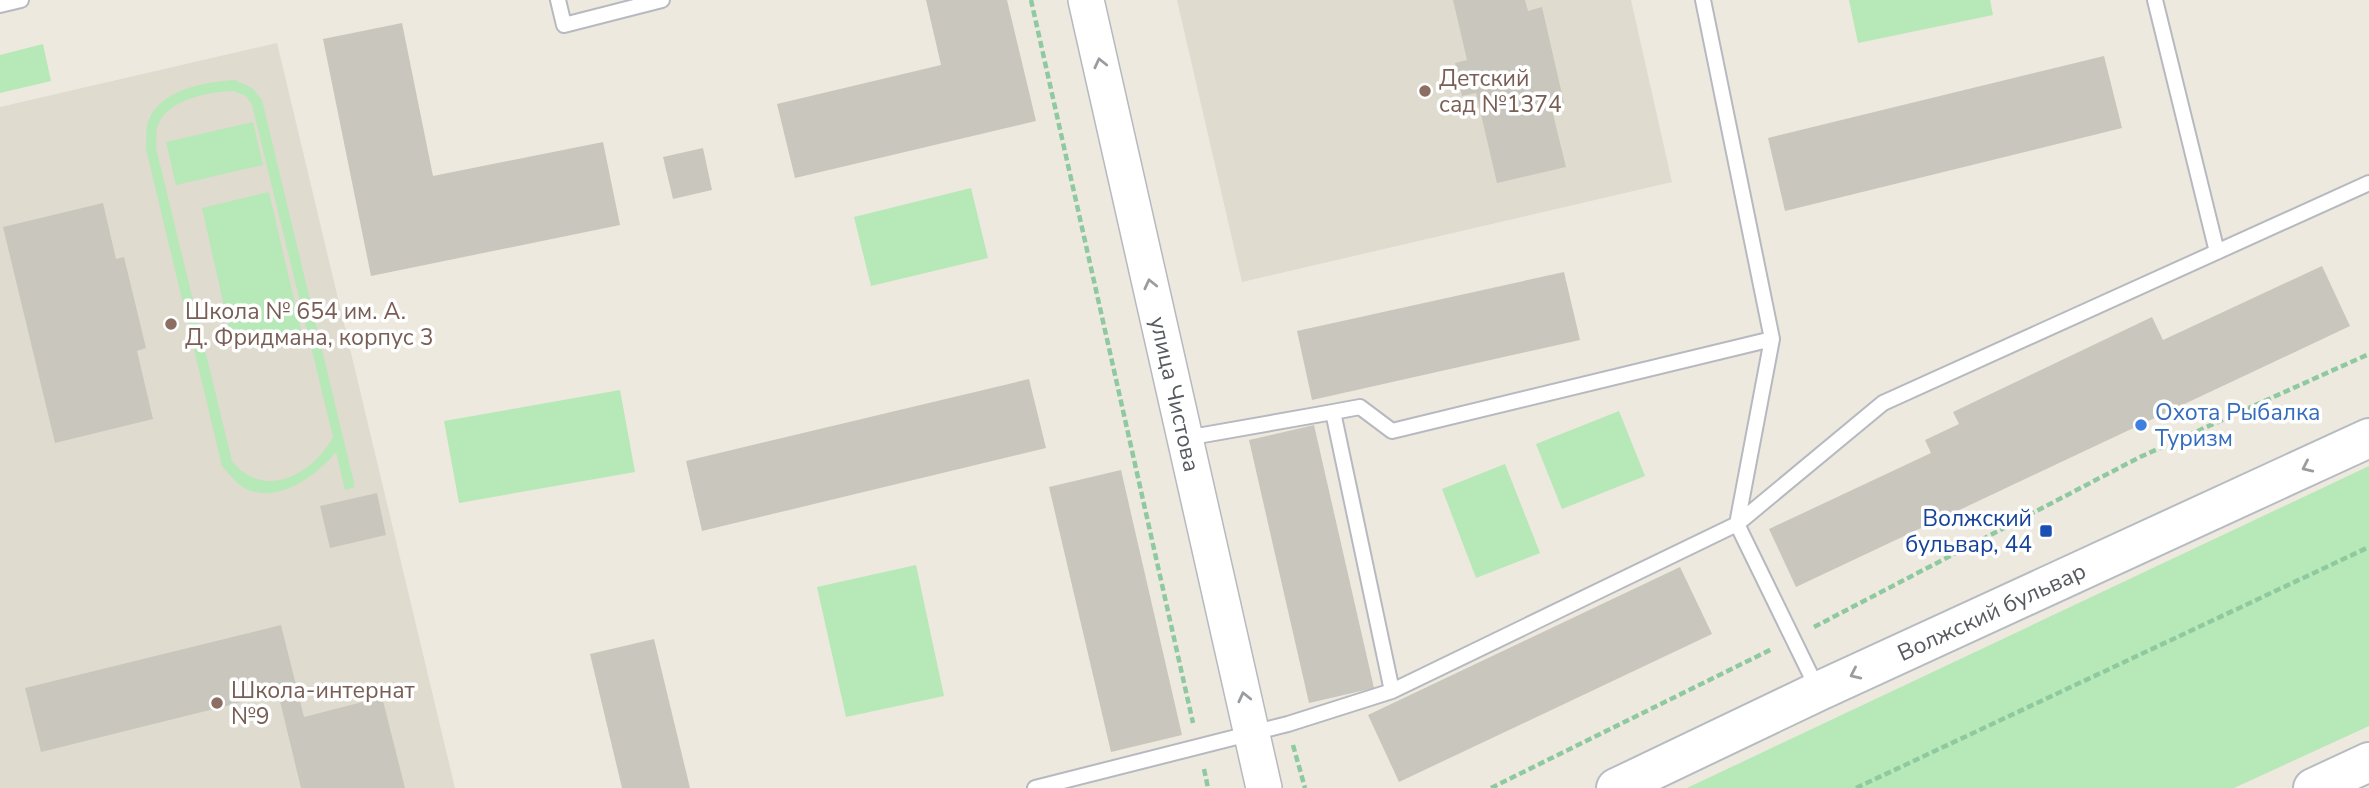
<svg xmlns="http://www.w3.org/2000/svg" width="2369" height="788" viewBox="0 0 2369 788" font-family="'Nunito Sans',sans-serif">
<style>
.education{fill:#dfdbce}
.green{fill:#b7e8b7;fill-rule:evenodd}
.building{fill:#c9c6bd}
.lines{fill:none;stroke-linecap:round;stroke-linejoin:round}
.service-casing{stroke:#b6b9bf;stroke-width:18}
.tertiary-casing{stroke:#b6b9bf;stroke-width:38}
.secondary-casing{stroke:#b7bbc2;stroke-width:42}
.path{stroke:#8fc9a0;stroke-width:4.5;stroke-dasharray:7 3.5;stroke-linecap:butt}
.service{stroke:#fff;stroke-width:14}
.tertiary{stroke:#fff;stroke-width:35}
.secondary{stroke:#fff;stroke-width:38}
.oneway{stroke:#9a9da0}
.education-dot{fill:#8d6e63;stroke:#fff;stroke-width:2.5}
.shop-dot{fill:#3f7fe0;stroke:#fff;stroke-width:2.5}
.transit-dot{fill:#1a4fb4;stroke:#fff;stroke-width:2.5}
.labels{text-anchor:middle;stroke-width:7;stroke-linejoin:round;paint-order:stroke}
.education-label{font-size:23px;fill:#785e54;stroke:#fff;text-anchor:start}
.street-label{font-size:23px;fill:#575b61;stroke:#fff}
.shop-label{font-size:23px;fill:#366cbe;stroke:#fff;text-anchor:start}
.transit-label{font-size:23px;fill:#164399;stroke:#fff;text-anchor:end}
</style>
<rect width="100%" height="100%" fill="#ede9de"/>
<path class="education" d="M1177,0H1631L1672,182L1242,282Z
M277,43L455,788H0V107Z"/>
<path class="green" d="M1849,0H1990L1993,15L1858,43Z
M43,44L51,81L0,93V55Z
M235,80L252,88L262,100L355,487L345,490L336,452C318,474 283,501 251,491C238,487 231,476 222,466L146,149C147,141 145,129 148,122C160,89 205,82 235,80ZM233,91L246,96L252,105L333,437C312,475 264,501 232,461L156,148C157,142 155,131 158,125C168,99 209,92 233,91Z
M253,122L263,165L176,185L166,142Z
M971,188L988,258L871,286L854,217Z
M269,192L302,334L234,350L202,208Z
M620,390L635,472L459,503L444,421Z
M1619,411L1645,476L1562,509L1536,444Z
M1505,464L1540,553L1476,578L1442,489Z
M2369,466V726L2234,788H1687Z
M916,565L944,696L846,717L817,587Z"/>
<path class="building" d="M926,0H1007L1036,121L795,178L777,104L941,65Z
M1453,0H1525L1528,11L1542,7L1564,103L1551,106L1566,167L1497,183L1476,93L1462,96L1455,63L1467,60Z
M402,23L433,176L603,142L620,225L371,276L323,39Z
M2104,56L2122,128L1785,211L1768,138Z
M703,148L712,190L673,199L663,157Z
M103,203L116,259L124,257L146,348L137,351L153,419L55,443L3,227Z
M2322,266L2350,326L1796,587L1769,529L1931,453L1925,440L1959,424L1953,412L2152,317L2163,340Z
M1564,272L1580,340L1312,400L1297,331Z
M1029,379L1046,448L702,531L686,461Z
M1314,425L1374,688L1309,703L1249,440Z
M1121,470L1182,735L1111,752L1049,487Z
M377,493L386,535L330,548L320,506Z
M1680,567L1712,634L1399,782L1368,715Z
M281,625L304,717L382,697L405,788H301L278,693L41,752L25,688Z
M654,639L690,788H622L590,654Z"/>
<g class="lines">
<defs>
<path id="service" d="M558,0L564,25L662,0
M2155,0L2217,252
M0,5L21,0
M1772,339L1737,524L1818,690
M1333,412L1360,407L1392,431L1772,339L1703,0
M1392,691L1737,524L1883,403L2369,183
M1035,788L1288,724L1392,691L1333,412L1186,438"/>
<g id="tertiary">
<path id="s1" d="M1086,0L1264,788"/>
</g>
<g id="secondary">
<path id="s2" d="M1616,788L1819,691L2369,438"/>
<path d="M2313,788L2369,762"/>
</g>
</defs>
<use href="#service" class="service-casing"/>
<use href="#tertiary" class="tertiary-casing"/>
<use href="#secondary" class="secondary-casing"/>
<path class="path" d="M1031,0L1193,723
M1814,627L2140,457L2369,354
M1293,745L1305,788
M1204,769L1208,788
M1491,788L1772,649
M1856,788L2369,547"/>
<use href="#service" class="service"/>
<use href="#tertiary" class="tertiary"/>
<use href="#secondary" class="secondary"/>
</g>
<defs><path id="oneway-chevron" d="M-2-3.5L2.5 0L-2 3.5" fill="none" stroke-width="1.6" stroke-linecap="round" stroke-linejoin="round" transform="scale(1.75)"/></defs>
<g class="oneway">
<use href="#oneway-chevron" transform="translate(1100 63) rotate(-103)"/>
<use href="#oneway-chevron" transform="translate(1150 284) rotate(-103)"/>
<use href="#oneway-chevron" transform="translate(2307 467) rotate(155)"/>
<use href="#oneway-chevron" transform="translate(1855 674) rotate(155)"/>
<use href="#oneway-chevron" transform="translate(1244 697) rotate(-103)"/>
</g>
<g class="education-dot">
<circle cx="1425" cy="91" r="7"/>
<circle cx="171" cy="324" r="7"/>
<circle cx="217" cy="703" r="7"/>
</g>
<circle class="shop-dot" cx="2141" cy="425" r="7"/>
<rect class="transit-dot" x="2039" y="524" width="14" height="14" rx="3.5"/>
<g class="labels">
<g class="education-label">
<text x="1439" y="86">Детский<tspan x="1439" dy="26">сад №1374</tspan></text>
<text x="185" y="319">Школа № 654 им. А.<tspan x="185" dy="26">Д. Фридмана, корпус 3</tspan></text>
<text x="231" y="698">Школа-интернат<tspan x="231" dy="26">№9</tspan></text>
</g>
<g class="street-label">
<text dy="8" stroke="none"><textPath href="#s1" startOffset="404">улица Чистова</textPath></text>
<text dy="8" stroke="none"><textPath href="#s2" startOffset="415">Волжский бульвар</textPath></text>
</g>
<g class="shop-label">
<text x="2155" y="420">Охота Рыбалка<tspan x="2155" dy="26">Туризм</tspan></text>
</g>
<g class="transit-label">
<text x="2032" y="526">Волжский<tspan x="2032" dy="26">бульвар, 44</tspan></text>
</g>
</g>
</svg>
